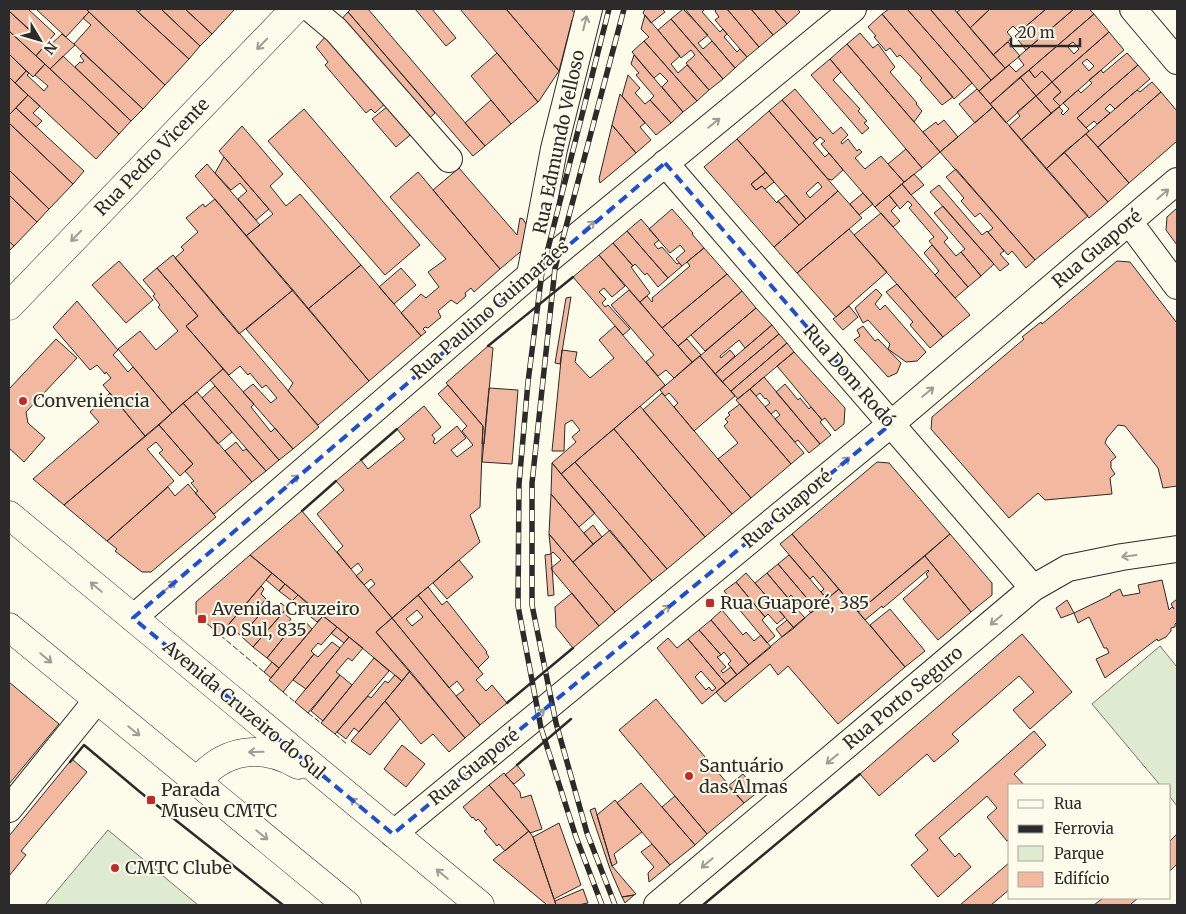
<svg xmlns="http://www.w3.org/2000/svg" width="1186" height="914" viewBox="0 0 1186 914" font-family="Merriweather,serif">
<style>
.green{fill:#deebd1;stroke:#74746e}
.building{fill:#f2b8a0;stroke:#2b2b2b;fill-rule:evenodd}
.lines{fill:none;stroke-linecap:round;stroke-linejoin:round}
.minor-casing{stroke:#2b2b2b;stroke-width:28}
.major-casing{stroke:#2b2b2b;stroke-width:29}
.minor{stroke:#fdfbea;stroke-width:26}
.major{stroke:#fdfbea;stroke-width:28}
.rail-casing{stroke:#2b2b2b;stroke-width:5.5}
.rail{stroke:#fdfbea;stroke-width:4;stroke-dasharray:11;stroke-linecap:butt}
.fence{stroke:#2b2b2b;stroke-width:1;stroke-dasharray:6 2.5;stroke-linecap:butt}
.wall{stroke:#2b2b2b;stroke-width:2.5}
.oneway{stroke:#9e9d94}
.marked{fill:none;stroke:#1d4ed8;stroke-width:4;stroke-dasharray:10 6;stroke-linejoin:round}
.poi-dot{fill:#c62828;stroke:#fdfbea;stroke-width:2}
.labels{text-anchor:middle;stroke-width:4;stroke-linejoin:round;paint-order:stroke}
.street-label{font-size:18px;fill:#2b2b2b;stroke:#fdfbea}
.poi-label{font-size:18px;fill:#2b2b2b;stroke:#fdfbea;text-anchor:start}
</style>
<rect width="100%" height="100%" fill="#fdfbea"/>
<path class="green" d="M1160,646L1177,667V806L1170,797V785H1160L1092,704Z
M108,830L198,905H45Z"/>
<path class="building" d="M9,9H28L55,34L45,45L41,41L43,39L30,27L29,29L9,11Z
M36,9H86L89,12L66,37Z
M86,9H135L189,59L165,85Z
M142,9H161L200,46L189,59L138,12Z
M161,9H185L212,34L200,46Z
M185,9H235L212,34Z
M351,9H368L485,146L473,156L348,12Z
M415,9H432L456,38L446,46Z
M460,9H506L559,71L539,101L538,102Z
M506,9H571L577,16L572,20L559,71Z
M645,9H662L665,12L651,23L643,13Z
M683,9L708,35L698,43L703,49L712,41L735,68L723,79L671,19Z
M685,9H705L702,12L720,32L723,29L727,34L724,37L737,52L740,49L747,57L735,68Z
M717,9H727L759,47L747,57L715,20L719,17L715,11Z
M727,9H751L773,35L759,47Z
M751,9H774L787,24L773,35Z
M774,9H797L800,12L787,24Z
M889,9H907L972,83L954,99L882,14Z
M907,9H930L991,80L979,91Z
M930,9H954L1005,68L991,80Z
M961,9H990L970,28L957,12Z
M990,9H1046L1019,32L1013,26L1007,32L1012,38L993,55L970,28Z
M1046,9H1074L1026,50L1015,36Z
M1074,9H1089L1094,14L990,104L979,91L1009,65L1016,72L1024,65L1018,57Z
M9,11L45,45L36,56L9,31Z
M89,12L165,85L143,109L74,44L91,25L83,18Z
M348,12L435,113L424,123L389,100L375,113L371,109L366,113L325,65L328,62L316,47Z
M882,14L953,97L942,105L920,80L922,78L900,55L897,57L890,48L886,51L874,37L876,36L868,27Z
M1094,14L1109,32L1052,82L1042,71L1035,78L1029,70ZM1073,42L1079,49L1074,54L1067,46Z
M645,15L680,56L671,64L678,73L687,65L709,90L697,101L644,41L649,37L641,29Z
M671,19L723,79L709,90L686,63L695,55L691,50L681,58L658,30Z
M9,31L45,64L33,77L9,54Z
M1109,32L1124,50L1060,106L1053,99L1061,92L1052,82ZM1087,59L1094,66L1089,71L1082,63Z
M860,33L873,48L878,44L895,67L890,72L917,103L916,104L922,111L914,122L847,44Z
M62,34L75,45L50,69L36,56L46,44L48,47Z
M644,41L697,101L683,112L662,87L668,81L660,73L654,78L632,52Z
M1008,42L1020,56L1005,68L993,55Z
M847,44L940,152L922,168L830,59Z
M83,53L143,109L131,121L75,67L80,62L82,63L84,61L80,56Z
M497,53L538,102L511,124L471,76Z
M1127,53L1138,65L1077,118L1089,131L1046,169L1021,140L1059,107L1063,111L1061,113L1063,115L1069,109L1063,103L1078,90L1081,93L1092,83L1089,80L1101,70L1103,73Z
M9,54L26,71L15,83L9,77Z
M634,55L683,112L671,123L650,100L654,96L636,75L639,73L631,64Z
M63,56L131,121L119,134L50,69Z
M830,59L841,72L833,80L860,109L858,111L867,121L864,123L869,128L862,134L811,75Z
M45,64L119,134L96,159L15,83L26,71L29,73L27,75L44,91L48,86L35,75Z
M1138,65L1150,79L1115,109L1110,104L1105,109L1110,113L1097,124L1094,121L1086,128L1077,118Z
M1029,70L1035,78L1042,71L1052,82L1036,96L1020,77Z
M628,75L640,88L635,93L645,104L650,100L671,123L656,135L622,96Z
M9,77L28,95L9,115Z
M1020,77L1036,96L1006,123L990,104Z
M1052,82L1061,92L1053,99L1060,106L1051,113L1036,96Z
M1152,82L1161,92L1098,147L1086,134L1137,90L1140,92Z
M795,89L833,134L841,127L848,135L841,142L842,144L848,139L857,151L859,149L862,152L855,158L865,169L881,156L904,182L875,207L821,144L825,141L820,137L817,140L782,100Z
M977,89L993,107L975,123L959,104Z
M1161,92L1177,111V141L1129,183L1098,147Z
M620,94L645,123L640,127L651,140L636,153L612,125Z
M28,95L40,106L33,113L42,121L36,127L16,108Z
M1036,96L1051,113L1021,140L1009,126L1020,116L1017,112Z
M491,100L511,124L485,146L465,123Z
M782,100L817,140L813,143L825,157L829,153L843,170L832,180L828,179L769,111Z
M393,102L416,130L396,147L372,119Z
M993,107L1088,216L1035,260L940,152Z
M16,108L84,171L73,184L9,123V115Z
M304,109L420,245L385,275L268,141Z
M769,111L838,191L806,219L737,139ZM818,182L822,187L810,198L806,193Z
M944,120L958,137L940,152L923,132L936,122L938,125Z
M9,123L73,184L49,209L9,170Z
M612,125L636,153L600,183L599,179Z
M242,126L283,174L270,186L286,206L300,194L361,265L308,309L246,236L273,214L219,151Z
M1086,134L1129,183L1108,202L1064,152Z
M737,139L766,172L751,184L756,190L762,186L777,203L778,201L799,225L774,247L704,167Z
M906,149L922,168L904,182L888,164Z
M1064,152L1108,202L1089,218L1046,169Z
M224,157L269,209L256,220L238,199L247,191L240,183L231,190L215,173Z
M207,164L260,225L246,236L195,176Z
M459,168L517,235L520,218L523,219L530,231L526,247L500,269L433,190Z
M956,169L1035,260L1026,268L1012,251L1008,255L988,232L993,228L980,213L975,217L961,201L964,198L946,177Z
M9,170L49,209L37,222L9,195Z
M418,172L500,269L474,292L471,288L465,293L466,296L457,304L451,300L438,311L441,317L428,328L425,327L423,329L426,332L421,336L401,313L421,294L426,298L439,287L428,272L446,259L390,197Z
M766,172L774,182L765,189L762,186L756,190L751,184Z
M914,174L924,185L911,195L902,184Z
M902,184L948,238L944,242L956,256L961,252L981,276L968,287L929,241L934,237L909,208L912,205L908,201L900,209L889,195Z
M939,185L982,235L987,231L1004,251L1000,254L1009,264L1000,271L930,192Z
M838,191L862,218L797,273L774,247Z
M863,193L873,204L859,215L850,204Z
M9,195L37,222L14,246L9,241Z
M786,195L806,219L799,225L778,201Z
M889,195L897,205L891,211L900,221L893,227L875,207Z
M215,199L293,290L239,334L175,258L184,250L181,247L198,232L186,218L203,204L205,207Z
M943,206L994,264L981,276L961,252L965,249L934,213Z
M1177,208V245L1166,230L1167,217Z
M672,209L693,233L692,234L704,248L682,266L676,259L685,251L680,245L670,253L649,229Z
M881,213L970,315L943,337L854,235Z
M641,219L659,240L654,244L658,249L662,247L677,264L679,263L682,266L668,278L627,231Z
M849,229L887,272L836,317L797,273Z
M627,231L668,278L658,287L647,273L645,275L635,264L633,266L613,243Z
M9,241L14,246L9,251Z
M613,243L633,266L631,267L650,293L640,302L599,255Z
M932,245L968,287L955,298L935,275L939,271L924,253Z
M704,248L727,274L662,328L640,302L647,296L652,302L653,300L652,298L690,266L687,262Z
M173,255L319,427L293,449L243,392L253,384L271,403L277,398L266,385L262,388L250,373L248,375L240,366L229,375L186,326L198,316L157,268Z
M599,255L625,286L612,297L604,288L599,292L606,299L602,303L605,307L608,305L630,329L623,335L573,277Z
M119,261L153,300L126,323L92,285Z
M1117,261L1130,262L1177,323V486L1163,488L1158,468L1125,426L1118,425L1107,438L1105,443L1116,457L1111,461V468L1115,474L1110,478L1112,494L1045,500L1038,493L1009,518L931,429L932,417L1024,339L1022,337L1041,322L1042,324Z
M361,265L421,336L369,381L308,309Z
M157,268L198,316L186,326L223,369L172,413L118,349L140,331L156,350L178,331L158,307L160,305L153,296L155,294L143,280Z
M401,268L416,285L394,304L379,287Z
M727,274L742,291L678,346L662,328Z
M897,284L943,337L930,348L910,325L913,322L886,292Z
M876,289L882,295L875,304L880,310L885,305L926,352L917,361L906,362L888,349L890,344L868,320L863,323L855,308Z
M293,290L369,381L318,425L288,391L293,383L246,329Z
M629,290L692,362L674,378L666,370L658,376L646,362L654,355L611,305Z
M742,291L756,308L705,351L691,335Z
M571,297L560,364L555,363L566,298Z
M77,301L118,350L113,355L118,360L128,372L133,367L172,413L145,436L103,385L111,378L106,372L105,374L97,365L90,370L53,327Z
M849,306L858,317L843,330L833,319Z
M756,308L772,325L745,348L739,340L720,356L721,358L730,350L735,356L715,374L700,356Z
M772,325L779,334L722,382L715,374Z
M615,326L665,385L561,474L552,463L576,442L572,437L580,430L572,420L565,424L564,451H552L562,350L577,352L575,362L590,378L614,358L599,340Z
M863,326L875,341L878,339L901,363L897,373L888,377L854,340L860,336L857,330Z
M779,334L787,343L731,391L722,382Z
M56,339L77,358L26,412L28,423L45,438L24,462L9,448V389Z
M687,339L701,355L692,362L678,346Z
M787,343L794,352L738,399L731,391Z
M488,346L493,348L484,444H482L483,426L446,383Z
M794,352L845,408L844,424L835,431L825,418L822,420L777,366Z
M700,356L735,396L694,431L674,407L678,403L669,393L665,396L660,390Z
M223,369L254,404L251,407L271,432L275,428L293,449L279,460L210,380Z
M764,377L820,444L809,453L798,440L795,442L775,419L780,415L776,410L771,414L765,407L770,403L766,398L765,399L760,393L756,396L750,389Z
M785,384L798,400L800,398L809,409L811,407L822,420L820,422L831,435L820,444L776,392Z
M448,385L483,426L480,507L470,515L480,542L392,618L368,590L375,584L371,579L364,585L356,576L363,570L358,563L351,569L337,552L343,546L317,514L344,490L336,481L361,460L368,469L405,439L397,429L424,406L441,427L432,435L435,439L433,442L435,444L457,426L466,438L451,450L457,457L473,445L462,431L467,426L438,394Z
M215,386L279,460L266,471L202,398Z
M489,388L518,390L512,464L482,462Z
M750,389L804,453L791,464L736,400Z
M197,392L232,432L218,444L183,403Z
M110,393L145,436L64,505L33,479L99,422L90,412Z
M662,393L751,498L732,514L643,410Z
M183,403L252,482L214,514L195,493L198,491L191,483L194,481L185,471L193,464L159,425Z
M740,404L791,464L751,498L718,459L738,443L724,426L728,422L725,419L730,415L728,413Z
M640,406L732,514L705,537L614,429Z
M159,425L193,464L180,476L159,453L163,450L156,442L147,449L174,481L107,541L64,505Z
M614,429L705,537L667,569L575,462Z
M236,442L243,451L246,449L266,471L252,482L225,451Z
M575,462L667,569L652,581L561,474Z
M877,462L889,463L950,534L858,612L792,534Z
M552,463L595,513L579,527L551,494Z
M188,484L216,517L151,572H142L115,551L117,549L107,541L168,487L175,496Z
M551,494L593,544L573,562L549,534Z
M302,511L392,618L376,632L410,671L402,681L250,555Z
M593,525L602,537L593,544L584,533Z
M610,530L652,581L615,612L573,562Z
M549,534L615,612L599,626L552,570L551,568L561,560L553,552L551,554Z
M792,534L839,589L827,599L821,592L824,589L813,576L810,579L780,544Z
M950,534L992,583V595L971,612L925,556Z
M551,554L554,595L548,596L545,555Z
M250,555L272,573L220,635L196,614V602Z
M789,555L827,599L816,609L778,564Z
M925,556L971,612L938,640L903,599L928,577L926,574L929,571L928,570L883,608L882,606L865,620L858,612Z
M459,560L473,577L447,599L433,583Z
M778,564L816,609L811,613L802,603L799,605L791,595L788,598L767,573Z
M272,573L285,584L279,591L266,580Z
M746,573L785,617L777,624L768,614L765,617L736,582Z
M767,573L788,598L784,601L792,610L796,608L805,618L794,628L755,583Z
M1162,580L1169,610L1172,607L1174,609L1171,604L1177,599V622L1175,624V627L1171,628V631L1166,637L1158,641L1157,639L1105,678L1096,659L1109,653L1107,648H1104L1089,617L1078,623L1074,613L1111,595L1110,594L1120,589L1123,596L1140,593L1138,585Z
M736,582L765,617L762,620L775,636L767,643L724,591Z
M285,584L298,595L292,601L279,591Z
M261,586L264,589L261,594L266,599L259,607L263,611L241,636L228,625Z
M428,587L442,605L447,601L487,652L486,653L489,657L478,668L418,595Z
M839,589L905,667L838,724L788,666L778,675L770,664L725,702L716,692Z
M572,593L599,626L573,648L556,627L555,607Z
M298,595L310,606L305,612L292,601Z
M418,595L483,674L476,680L486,691L492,685L507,703L480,725L456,696L464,690L457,681L449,688L392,618ZM417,610L423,617L412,626L406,619Z
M1067,600L1074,613L1061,618L1056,608Z
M281,603L287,608L253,647L241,636L263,611L267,614L274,605L277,608Z
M310,606L323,616L317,622L305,612Z
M287,608L290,610L286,615L291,619L284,629L288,632L267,658L253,647Z
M890,609L925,651L905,667L870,625Z
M722,610L743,635L746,632L754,641L761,635L771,647L749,665L711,620Z
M323,616L337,627L321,645L318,643L311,651L314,654L283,692L269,680Z
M392,618L480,725L465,738L376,632Z
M711,620L749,665L737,675L728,664L731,661L724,652L721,655L699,630Z
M787,620L794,628L782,637L776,629Z
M305,621L312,629L279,668L267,658L288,632L293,636Z
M337,627L349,637L344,643L331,633Z
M699,630L721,655L717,657L726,667L721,671L723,673L731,667L737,675L726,684L688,639Z
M1022,634L1072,692L1030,729L1013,710L1034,692L1019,676L952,734L959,741L934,762L927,754L879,796L860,774Z
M349,637L363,648L352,661L348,658L336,672L340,675L308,713L295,702Z
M668,638L677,648L688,639L726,684L702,704L657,648Z
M332,642L340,648L306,689L293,680L314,654L318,657Z
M374,658L389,671L335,734L321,723Z
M272,662L279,668L271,678L264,672Z
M410,671L465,738L449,752L433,734L421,744L385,701Z
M701,671L716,688L712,691L709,687L706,690L695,677Z
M340,675L352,685L323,721L311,711Z
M395,675L402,681L359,732L354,728L346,739L337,732L368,696L371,698L385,681L388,683Z
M9,682L59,724L9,784Z
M656,699L744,803L707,834L619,730Z
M385,701L400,719L370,755L351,741Z
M1034,731L1046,745L1014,774L1024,785H1010V839L1007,841L987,817L997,808L987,796L939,838L955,857L959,853L971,867L938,897L911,865L928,850L915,835Z
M402,745L425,764L406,787L384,769Z
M72,759L87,772L21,851L26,855L9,876V836Z
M517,765L525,775L514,784L505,775Z
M504,773L520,792L521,798L531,795L542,829L530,833L489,785Z
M743,774L758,792L744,803L728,786Z
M641,783L695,845L670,865L617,803Z
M489,785L529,831L505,851L499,844L497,846L484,831L487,829L478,819L476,821L473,817L472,818L463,807Z
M675,796L707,834L695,845L662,807Z
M615,800L642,832L614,854L617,863L612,866L597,815Z
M595,808L612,866L636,894L634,895L622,897L610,869L590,810Z
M559,823L581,885L554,899L533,837Z
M529,831L533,837L556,905H547L493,860Z
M1177,834V864L1170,871V841Z
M652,844L670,865L649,882L648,873L654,867L641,852Z
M1010,862V889L991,905H960Z
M583,889L588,903L578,905H556L555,901Z
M634,895L625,903L622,897Z
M1103,898H1138L1130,905H1094Z"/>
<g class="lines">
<defs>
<path id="minor" d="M311,9L336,30L449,159
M1133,9L1177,61
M665,163L1033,588
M1130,223L1177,286
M530,275L554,149L589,9
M133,618L530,275L853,9
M9,809L97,700
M393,834L891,424L1177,181
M657,905L1033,588L1068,568L1122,557L1177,549"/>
<path id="major" d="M9,306L295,9
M9,515L480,905
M9,627L347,905
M197,782C224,748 262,744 298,765"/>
</defs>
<use href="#minor" class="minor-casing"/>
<use href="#major" class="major-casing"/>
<use href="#minor" class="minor"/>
<use href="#major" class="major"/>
<defs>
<path id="rail" d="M602,905L576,837L541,728L518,606L519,484L528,382L542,272L609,9
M615,905L587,833L556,723L532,605V483L555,268L624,9"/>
</defs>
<use href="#rail" class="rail-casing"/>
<use href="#rail" class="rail"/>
<path class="fence" d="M220,635L264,672
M283,692L295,702
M308,713L321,723
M335,734L348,745"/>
<path class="wall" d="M488,346L573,277
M361,460L397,429
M302,511L336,481
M507,703L573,648
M70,762L84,745L140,792L283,905
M517,765L571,719
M703,905L860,774"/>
</g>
<defs><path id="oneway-shaft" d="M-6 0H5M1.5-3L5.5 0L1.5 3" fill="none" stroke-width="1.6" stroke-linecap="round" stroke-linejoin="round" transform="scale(1.25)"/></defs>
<g class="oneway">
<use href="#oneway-shaft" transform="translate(585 23) rotate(-76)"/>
<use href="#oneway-shaft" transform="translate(262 44) rotate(134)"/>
<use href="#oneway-shaft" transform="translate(714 123) rotate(-39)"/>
<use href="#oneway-shaft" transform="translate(1163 194) rotate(-41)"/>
<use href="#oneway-shaft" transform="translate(589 226) rotate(-40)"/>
<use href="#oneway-shaft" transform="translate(76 236) rotate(134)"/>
<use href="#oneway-shaft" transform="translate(928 392) rotate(-40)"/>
<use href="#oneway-shaft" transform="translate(844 462) rotate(-40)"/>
<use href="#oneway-shaft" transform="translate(293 480) rotate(-41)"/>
<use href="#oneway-shaft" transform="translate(1129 556) rotate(172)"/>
<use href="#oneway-shaft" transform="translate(170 586) rotate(-41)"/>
<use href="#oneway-shaft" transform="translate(96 587) rotate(-140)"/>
<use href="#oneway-shaft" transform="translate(664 610) rotate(-39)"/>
<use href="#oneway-shaft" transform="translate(996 620) rotate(140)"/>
<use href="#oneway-shaft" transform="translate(46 658) rotate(40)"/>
<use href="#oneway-shaft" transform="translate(539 714) rotate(-39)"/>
<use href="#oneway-shaft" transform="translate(134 731) rotate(39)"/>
<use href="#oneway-shaft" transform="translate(256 752) rotate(179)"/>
<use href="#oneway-shaft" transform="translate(832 759) rotate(140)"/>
<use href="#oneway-shaft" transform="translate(356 803) rotate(-140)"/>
<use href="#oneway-shaft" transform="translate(262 835) rotate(39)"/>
<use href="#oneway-shaft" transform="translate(707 863) rotate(140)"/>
<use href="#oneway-shaft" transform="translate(442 874) rotate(-140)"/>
</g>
<path class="marked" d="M665,163L891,424L393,834L133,618Z"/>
<g class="poi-dot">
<circle cx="23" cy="401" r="5"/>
<rect x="705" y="598" width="10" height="10" rx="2.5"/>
<rect x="197" y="614" width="10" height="10" rx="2.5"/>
<circle cx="689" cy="776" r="5"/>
<rect x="146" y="795" width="10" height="10" rx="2.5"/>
<circle cx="115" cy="868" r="5"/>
</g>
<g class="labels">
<g class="street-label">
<text transform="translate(559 142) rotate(-78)" y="6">Rua Edmundo Velloso</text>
<text transform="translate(152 157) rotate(-46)" y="6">Rua Pedro Vicente</text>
<text transform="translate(1097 249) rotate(-40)" y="6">Rua Guaporé</text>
<text transform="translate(490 310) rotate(-41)" y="6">Rua Paulino Guimarães</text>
<text transform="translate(849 376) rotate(49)" y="6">Rua Dom Rodó</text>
<text transform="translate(787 509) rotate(-40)" y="6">Rua Guaporé</text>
<text transform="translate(903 698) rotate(-40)" y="6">Rua Porto Seguro</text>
<text transform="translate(244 710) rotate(40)" y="6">Avenida Cruzeiro do Sul</text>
<text transform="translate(474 767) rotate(-39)" y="6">Rua Guaporé</text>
</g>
<g class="poi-label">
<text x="33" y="407">Conveniencia</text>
<text x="720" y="609">Rua Guaporé, 385</text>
<text x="212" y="615">Avenida Cruzeiro<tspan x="212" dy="21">Do Sul, 835</tspan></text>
<text x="699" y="772">Santuário<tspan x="699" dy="21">das Almas</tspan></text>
<text x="161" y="796">Parada<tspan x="161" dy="21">Museu CMTC</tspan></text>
<text x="125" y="874">CMTC Clube</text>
</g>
</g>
<rect width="1186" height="914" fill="none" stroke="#2b2b2b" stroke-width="20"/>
<rect x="1008" y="784" width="162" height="115" fill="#fdfbea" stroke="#a9a89e"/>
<rect x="1018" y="800" width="25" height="8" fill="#fdfbea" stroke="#a9a89e"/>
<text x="1054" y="809" font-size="15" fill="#2b2b2b">Rua</text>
<rect x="1018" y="825" width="25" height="8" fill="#2b2b2b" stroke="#a9a89e"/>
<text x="1054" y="834" font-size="15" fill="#2b2b2b">Ferrovia</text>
<rect x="1018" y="846" width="25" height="15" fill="#deebd1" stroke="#a9a89e"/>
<text x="1054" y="859" font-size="15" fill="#2b2b2b">Parque</text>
<rect x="1018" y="872" width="25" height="15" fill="#f2b8a0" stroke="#a9a89e"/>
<text x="1054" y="884" font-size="15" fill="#2b2b2b">Edifício</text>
<g transform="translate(40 40) rotate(128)" stroke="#fdfbea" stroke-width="4" paint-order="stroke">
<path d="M0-4L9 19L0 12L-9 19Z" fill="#2b2b2b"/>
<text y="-8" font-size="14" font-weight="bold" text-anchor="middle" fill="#2b2b2b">N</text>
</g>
<path d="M1011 38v8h69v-8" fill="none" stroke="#2b2b2b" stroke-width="2.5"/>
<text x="1018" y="38" font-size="15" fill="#2b2b2b" stroke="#fdfbea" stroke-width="4" paint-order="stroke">20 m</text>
</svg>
